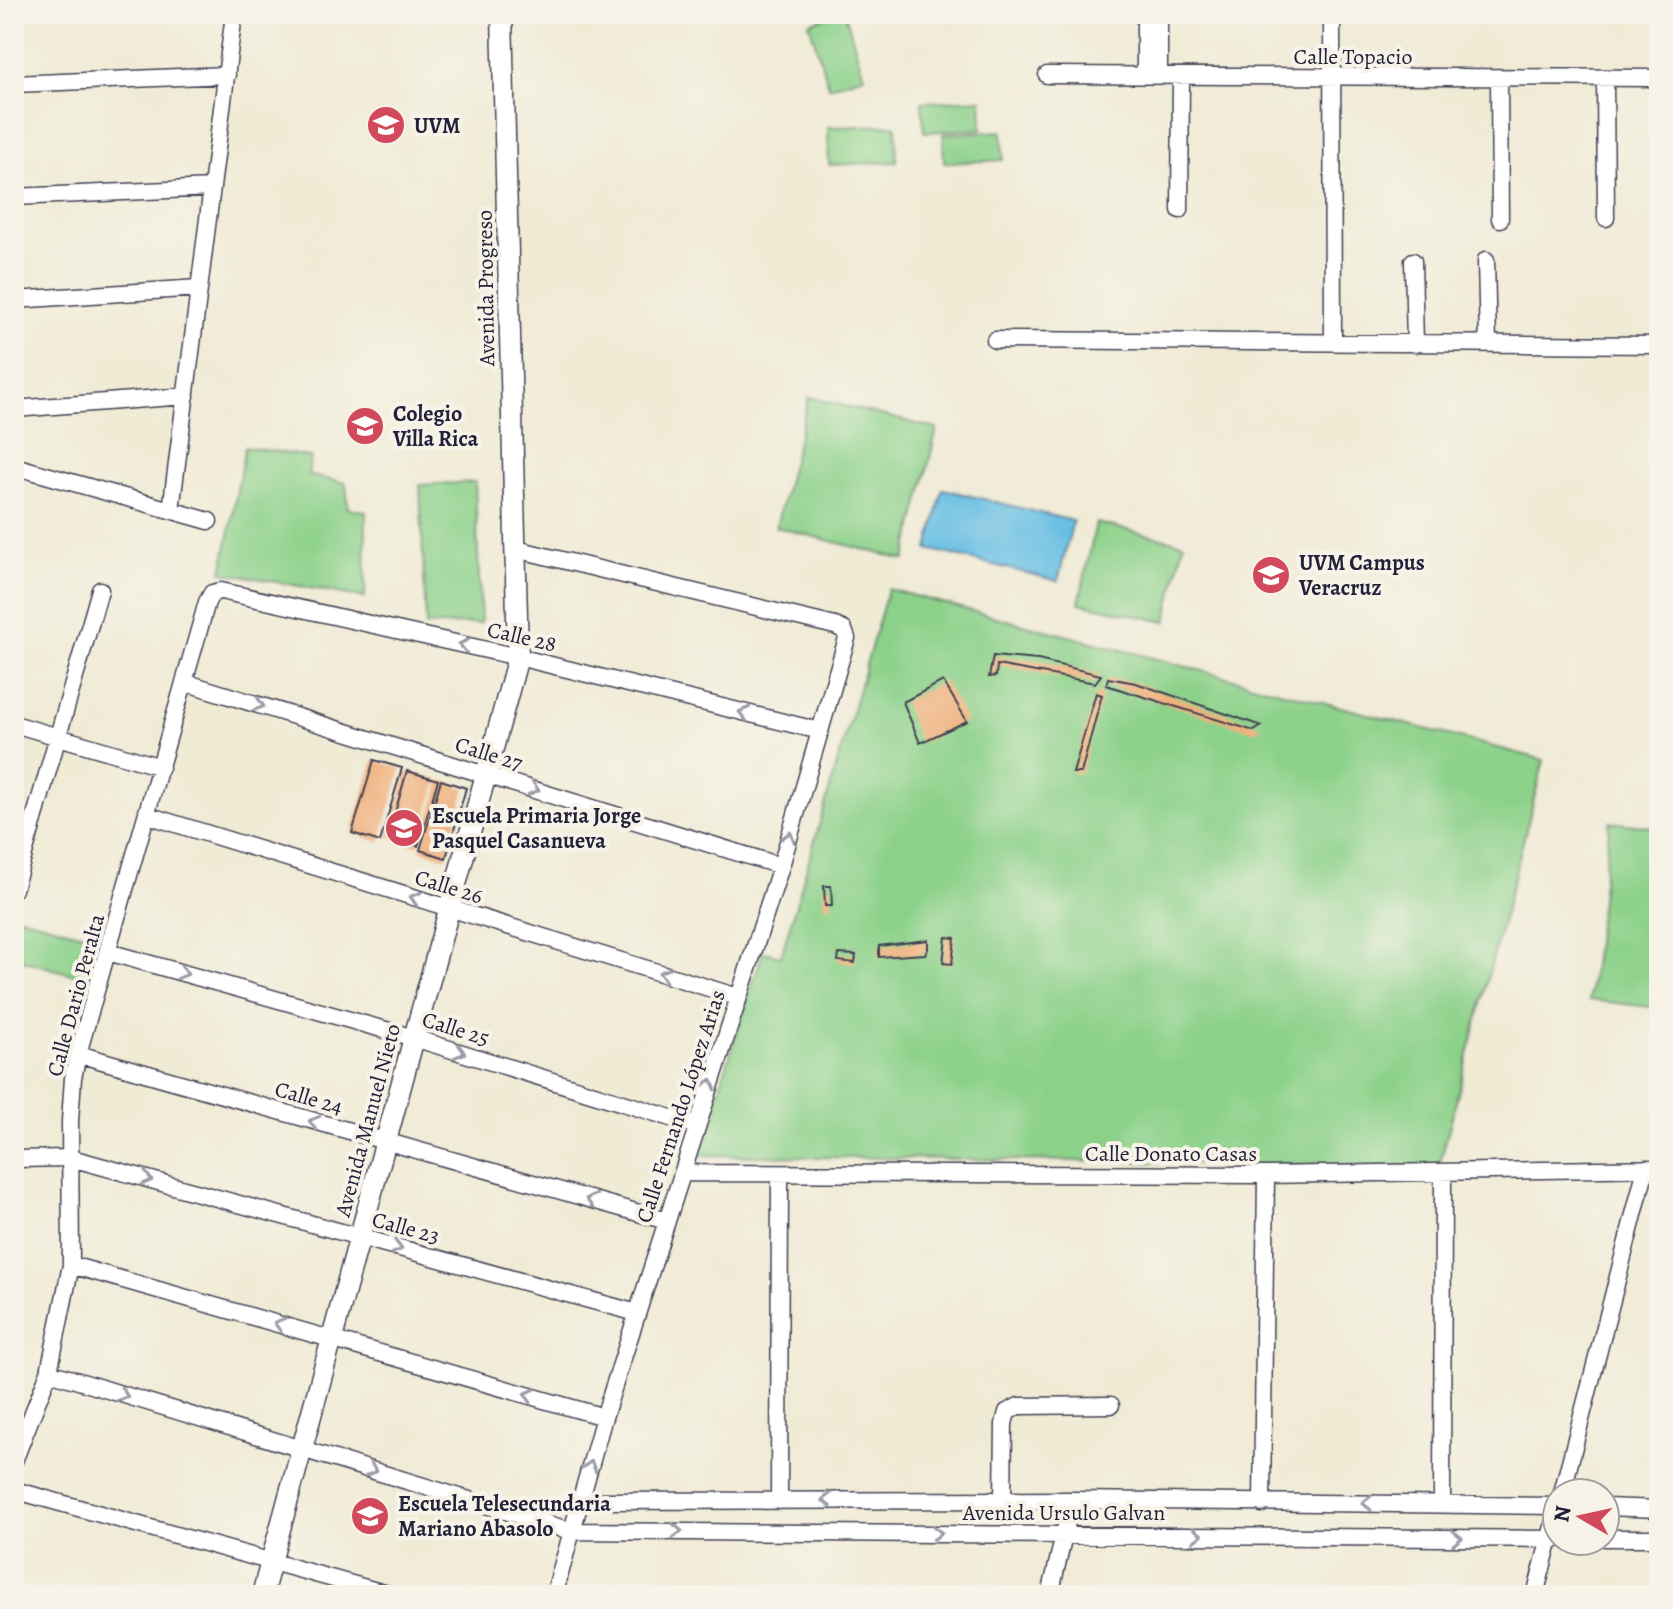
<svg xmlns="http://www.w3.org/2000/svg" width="1673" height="1609" viewBox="0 0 1673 1609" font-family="Alegreya,serif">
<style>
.green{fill:#8cd18a;stroke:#577a62;stroke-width:2}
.water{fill:#67bfe4;stroke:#447090;stroke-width:2}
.building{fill:#f0b07d}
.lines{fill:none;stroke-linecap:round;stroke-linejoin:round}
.minor-casing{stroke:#414052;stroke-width:19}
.tertiary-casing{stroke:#414052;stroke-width:23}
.minor{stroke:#fff;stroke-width:16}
.tertiary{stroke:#fff;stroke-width:20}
.oneway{stroke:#9c9ca7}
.labels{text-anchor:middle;stroke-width:8;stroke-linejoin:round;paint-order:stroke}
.street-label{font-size:22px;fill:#22223b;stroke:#f7f3e8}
.poi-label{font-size:22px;font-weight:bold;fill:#22223b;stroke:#f7f3e8;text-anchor:start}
</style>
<rect width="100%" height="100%" fill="#f7f3e8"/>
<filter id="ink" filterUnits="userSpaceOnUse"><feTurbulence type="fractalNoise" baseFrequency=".0125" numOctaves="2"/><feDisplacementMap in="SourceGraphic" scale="16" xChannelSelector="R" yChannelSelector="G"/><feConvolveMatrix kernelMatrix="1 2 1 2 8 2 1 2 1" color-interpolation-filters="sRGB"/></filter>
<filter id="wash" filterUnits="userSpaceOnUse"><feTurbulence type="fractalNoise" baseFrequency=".006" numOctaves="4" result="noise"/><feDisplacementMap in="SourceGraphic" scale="32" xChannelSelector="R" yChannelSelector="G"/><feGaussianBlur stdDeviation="1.8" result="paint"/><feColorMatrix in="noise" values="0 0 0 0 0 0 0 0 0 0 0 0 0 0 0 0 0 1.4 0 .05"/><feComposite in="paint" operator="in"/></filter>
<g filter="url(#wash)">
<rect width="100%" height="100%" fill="#f0ebd5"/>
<path class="green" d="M836,14H845L864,76L829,87L809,23Z
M981,99L982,129L924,132L922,102Z
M896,125L897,162L829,165L828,127Z
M1002,131L1003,160L944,163L943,134Z
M809,397L937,429L905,560L776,527Z
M245,447L311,457L308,475L346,483L348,509L366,511L365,598L222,572Z
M475,482L481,623L426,626L420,485Z
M1096,523L1184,543L1166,622L1079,603Z
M888,589L1544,760L1439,1167L698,1155L763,952L781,956Z
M1610,822L1659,828V1008L1589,1000Z
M14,915L104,940L93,980L14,958Z"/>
<path class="water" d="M943,489L1073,521L1058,581L928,549Z"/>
<g id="blocks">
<path class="building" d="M993,656L1038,660L1101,675L1095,683L997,665L996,676L989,677Z
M1108,678L1136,683L1262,726L1254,731L1106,685Z
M943,681L967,721L920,743L903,702Z
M1096,693L1102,695L1081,773H1073Z
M374,760L402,768L380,842L352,833Z
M407,771L438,780L418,846L388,837Z
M441,780L466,788L446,858L420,850Z
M824,886H831L832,906H825Z
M946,937L955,938L952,964L943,963Z
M928,940V949L925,954L879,957V946Z
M839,954L856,955L855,963L838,961Z"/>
</g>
</g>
<g filter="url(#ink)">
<use href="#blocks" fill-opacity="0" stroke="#414052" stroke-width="2"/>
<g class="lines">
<defs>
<path id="minor" d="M1332,14L1333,343
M1047,75L1659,78
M1145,76V14
M1159,76V14
M1499,78L1500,219
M1605,78L1606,218
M14,84L227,75
M14,197L212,188
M1180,210L1181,76
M1486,260L1488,344
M1413,261L1415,344
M14,300L199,288
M995,340L1659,345
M14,409L186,396
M14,466L209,521
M171,510L234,14
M516,549L835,626L844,630L847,638L781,866L604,1417L554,1595
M184,682L781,866
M14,724L161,767
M147,815L738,997
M14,889L100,590
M108,952L414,1038L697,1126
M78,1054L667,1221
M14,1159L71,1158L637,1313
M683,1173L1266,1175L1659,1168
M71,1265L604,1417
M49,1372L571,1531L1557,1539
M14,1461L49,1372L71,1265L70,1121L73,1078L78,1054L207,602L212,593L221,591L518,657L820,731
M14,1490L391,1595
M1562,1493L1646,1168
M779,1499L780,1175
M1003,1500L1004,1424L1007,1412L1019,1406L1111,1405
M580,1501L1072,1500L1557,1506
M1442,1503L1443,1173
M1262,1504L1266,1175
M1605,1507L1659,1509
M1605,1538H1659
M1050,1595L1072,1500
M1535,1595L1557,1511"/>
<path id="tertiary" d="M262,1595L518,657L502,14"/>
</defs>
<use href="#minor" class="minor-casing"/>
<use href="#tertiary" class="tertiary-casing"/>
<use href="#minor" class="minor"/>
<use href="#tertiary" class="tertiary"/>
</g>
<defs><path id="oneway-chevron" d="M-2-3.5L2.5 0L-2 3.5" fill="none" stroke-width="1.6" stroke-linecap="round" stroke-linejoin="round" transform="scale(2)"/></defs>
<g class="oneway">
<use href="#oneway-chevron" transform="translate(464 645) rotate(-168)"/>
<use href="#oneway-chevron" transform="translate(259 705) rotate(17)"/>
<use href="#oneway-chevron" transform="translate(744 713) rotate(-166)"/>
<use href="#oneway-chevron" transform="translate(534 789) rotate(17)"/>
<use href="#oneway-chevron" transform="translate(789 837) rotate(-74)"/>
<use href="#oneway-chevron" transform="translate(415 898) rotate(-163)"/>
<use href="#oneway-chevron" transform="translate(183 973) rotate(16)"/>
<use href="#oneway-chevron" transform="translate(664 974) rotate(-163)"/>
<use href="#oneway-chevron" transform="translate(460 1052) rotate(17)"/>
<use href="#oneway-chevron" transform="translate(710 1084) rotate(-72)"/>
<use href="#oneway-chevron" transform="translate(314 1122) rotate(-164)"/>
<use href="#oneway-chevron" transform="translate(147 1179) rotate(15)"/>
<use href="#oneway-chevron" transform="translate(591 1200) rotate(-164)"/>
<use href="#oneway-chevron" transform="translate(397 1248) rotate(15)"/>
<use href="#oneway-chevron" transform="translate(279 1324) rotate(-164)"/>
<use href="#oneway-chevron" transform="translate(123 1395) rotate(17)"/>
<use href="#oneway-chevron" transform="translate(529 1395) rotate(-164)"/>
<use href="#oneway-chevron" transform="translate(590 1466) rotate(-74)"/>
<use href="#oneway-chevron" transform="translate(372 1470) rotate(17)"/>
<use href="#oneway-chevron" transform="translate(827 1500) rotate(-180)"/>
<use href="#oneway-chevron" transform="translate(1367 1503) rotate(180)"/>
<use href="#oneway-chevron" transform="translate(677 1531)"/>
<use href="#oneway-chevron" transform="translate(937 1533)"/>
<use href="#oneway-chevron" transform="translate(1197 1535) rotate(1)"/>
<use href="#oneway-chevron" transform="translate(1457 1538) rotate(1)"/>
</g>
</g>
<defs>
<symbol id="school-disc" viewBox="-11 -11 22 22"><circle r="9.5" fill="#d1495b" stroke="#f7f3e8"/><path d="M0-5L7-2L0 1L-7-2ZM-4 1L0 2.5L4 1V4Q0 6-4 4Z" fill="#fff"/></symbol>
<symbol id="university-disc" viewBox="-11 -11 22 22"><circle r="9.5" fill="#d1495b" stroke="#f7f3e8"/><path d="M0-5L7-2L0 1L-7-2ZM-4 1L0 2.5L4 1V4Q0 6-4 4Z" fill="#fff"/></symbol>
</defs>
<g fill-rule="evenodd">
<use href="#school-disc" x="364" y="103" width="44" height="44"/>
<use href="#university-disc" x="343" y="404" width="44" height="44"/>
<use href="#university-disc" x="1249" y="553" width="44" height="44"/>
<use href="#school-disc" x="382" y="806" width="44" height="44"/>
<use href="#school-disc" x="348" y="1494" width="44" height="44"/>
</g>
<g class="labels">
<g class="street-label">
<text x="1353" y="64">Calle Topacio</text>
<text transform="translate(485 288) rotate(-91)" y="8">Avenida Progreso</text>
<text transform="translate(522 636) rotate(13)" y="8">Calle 28</text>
<text transform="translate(489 753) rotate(17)" y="8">Calle 27</text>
<text transform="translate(449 886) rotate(17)" y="8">Calle 26</text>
<text transform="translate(75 995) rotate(-75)" y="8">Calle Dario Peralta</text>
<text transform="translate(456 1028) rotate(17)" y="8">Calle 25</text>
<text transform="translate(309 1097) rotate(16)" y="8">Calle 24</text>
<text transform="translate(680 1106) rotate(-72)" y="8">Calle Fernando López Arias</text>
<text transform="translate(367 1120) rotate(-75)" y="8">Avenida Manuel Nieto</text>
<text x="1171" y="1161">Calle Donato Casas</text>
<text transform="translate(406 1227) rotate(15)" y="8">Calle 23</text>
<text x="1064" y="1520">Avenida Ursulo Galvan</text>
</g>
<g class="poi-label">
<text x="414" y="133">UVM</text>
<text x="393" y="421">Colegio<tspan x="393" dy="25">Villa Rica</tspan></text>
<text x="1299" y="570">UVM Campus<tspan x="1299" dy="25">Veracruz</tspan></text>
<text x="432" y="823">Escuela Primaria Jorge<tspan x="432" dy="25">Pasquel Casanueva</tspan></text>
<text x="398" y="1511">Escuela Telesecundaria<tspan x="398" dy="25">Mariano Abasolo</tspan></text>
</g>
</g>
<rect width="1673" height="1609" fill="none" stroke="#f7f3e8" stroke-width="48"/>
<g transform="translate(1581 1517) rotate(279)"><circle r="38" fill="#f7f3e8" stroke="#a29fa3" stroke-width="2"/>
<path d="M0-6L14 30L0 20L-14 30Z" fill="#d1495b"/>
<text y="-12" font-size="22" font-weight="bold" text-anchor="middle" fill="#22223b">N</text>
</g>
</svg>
